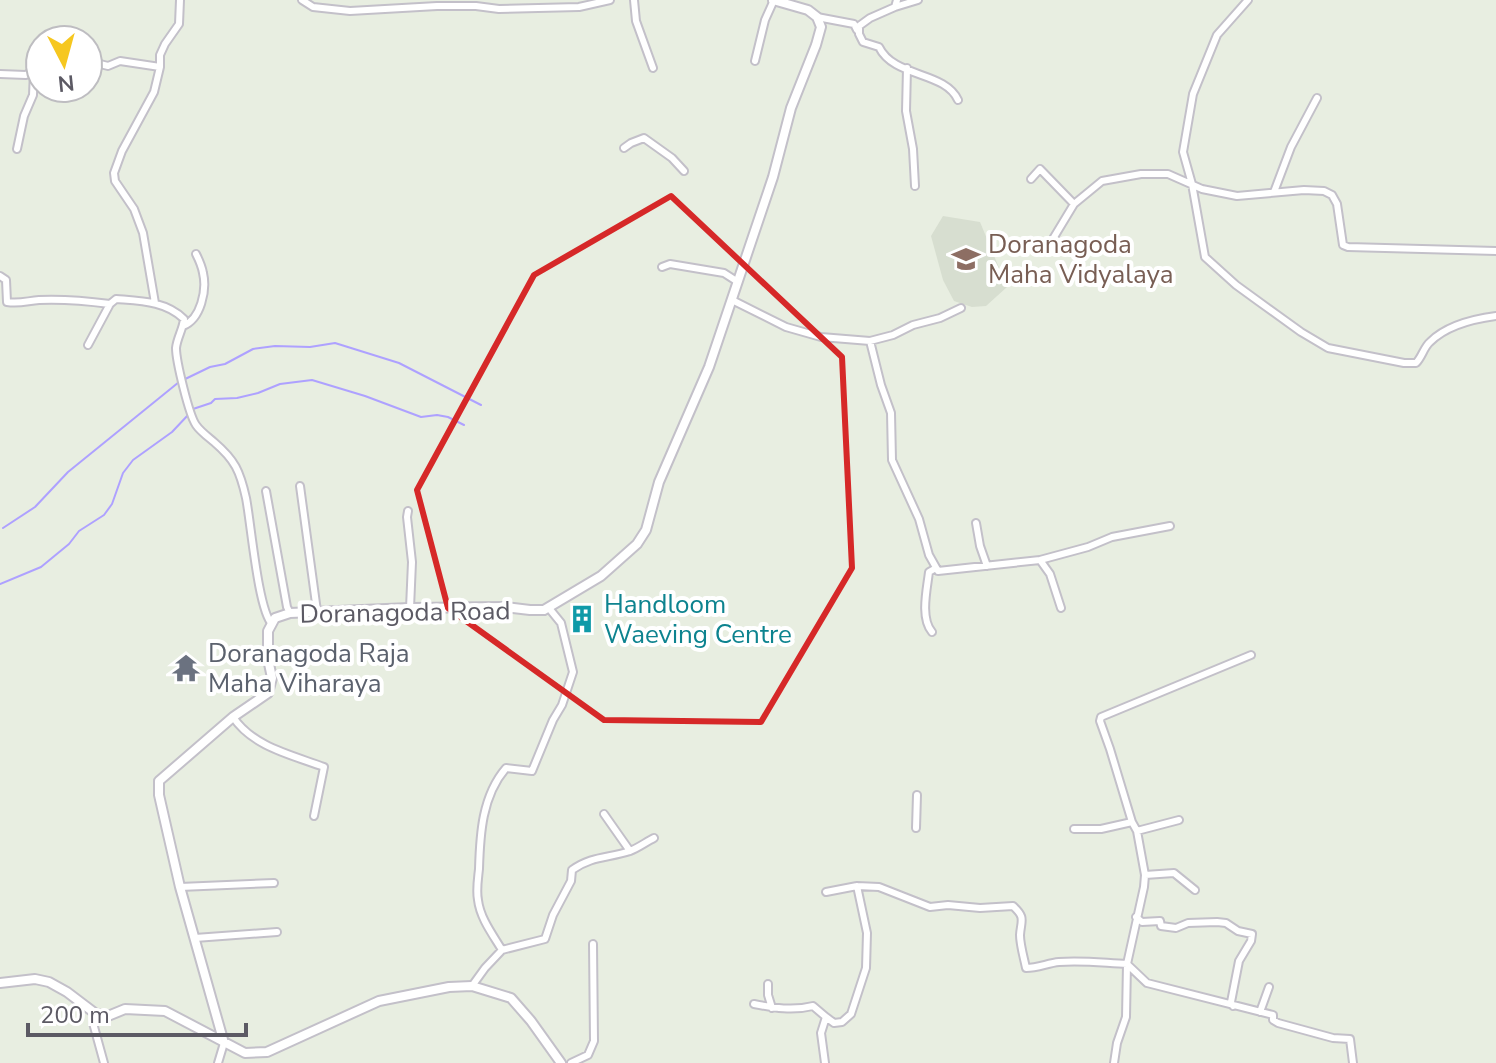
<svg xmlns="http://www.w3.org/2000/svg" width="1496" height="1063" viewBox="0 0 1496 1063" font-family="'Nunito Sans',sans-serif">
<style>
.education{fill:#d7ded0}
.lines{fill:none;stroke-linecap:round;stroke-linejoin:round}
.stream{stroke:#aea1ff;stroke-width:2}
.minor-casing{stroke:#c3c0c9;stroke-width:10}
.tertiary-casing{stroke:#c3c0c9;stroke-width:12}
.minor{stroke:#fff;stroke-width:6}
.tertiary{stroke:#fff;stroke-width:8}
.marked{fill:none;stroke:#d62828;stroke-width:6;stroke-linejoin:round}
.labels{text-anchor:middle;stroke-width:8;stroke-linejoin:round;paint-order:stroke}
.education-label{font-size:26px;fill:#785e54;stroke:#fff;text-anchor:start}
.culture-label{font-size:26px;fill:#0d838f;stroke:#fff;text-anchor:start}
.street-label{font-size:26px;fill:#5c5a64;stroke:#fff}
.worship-label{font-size:26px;fill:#5b616d;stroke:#fff;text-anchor:start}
</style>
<rect width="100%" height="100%" fill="#e8eee1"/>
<path class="education" d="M943,216L980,222L1007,287L986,306L972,307L954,301L943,280L931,236Z"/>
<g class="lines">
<path class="stream" d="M193,409L211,403L215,399L237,398L258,393L280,384L312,380L365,396L421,417L437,415L448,417L464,425
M3,528L35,507L68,472L179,382L210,367L225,364L253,349L275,346L310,347L335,343L399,363L481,405
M0,584L41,567L69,544L79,531L104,515L112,504L123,473L133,460L172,432L189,414"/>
<defs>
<path id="minor" d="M302,0L313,7L350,11L437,6H476L499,9L579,7L610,0
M634,0L636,21L653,68
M897,0L895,7L870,18L859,26V34L863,42L879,47C894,78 945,71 958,100
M1248,0L1217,35L1193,94L1183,152L1192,184L1205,257L1236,285L1258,301L1301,332L1328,348L1404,363H1416C1422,357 1424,347 1430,342C1447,325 1473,319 1496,316
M895,7L918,0
M817,17L854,24L857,30
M88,61L108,66L120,61L160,67
M755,61L765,20L774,0
M907,68L906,111L913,149L915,186
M0,74L26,75L40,66
M624,148L631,143L644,138L672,158L684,171
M17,149L24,116L33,95L34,71
M1031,179L1040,169L1074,204
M1274,192L1291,147L1317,98
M1045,252L1074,204L1102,181L1141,174H1168L1202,189L1237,196L1304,190L1324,191L1332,195L1337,204L1343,245L1348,247L1496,251
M662,267L670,264L724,273L738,282
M0,276L6,280L7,302C19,304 27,301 39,300C62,299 87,301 110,304
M732,300L786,327L821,337L870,341L893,335L913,325L940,318L961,308
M155,303L143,233L134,209L115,181L114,173L122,151L154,92L160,67V55L165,44L179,24L180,0
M183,326C201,319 207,290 203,273C202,267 199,260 196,254
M870,341L881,385L891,413L892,460L919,519L929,555L938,571L1040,560L1088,547L1112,537L1170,526
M88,345L110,304L116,299C140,301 166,301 184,319C183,329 177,338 176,348C176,361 189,415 196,425C200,431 208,437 214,442C235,460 240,471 246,498C251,523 258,610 272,624
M300,486L317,611
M266,491L287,607L290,613
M408,511L407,517L412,562L410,608
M976,523L980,546L987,566
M1040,560L1050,574L1061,608
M932,632C920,618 927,589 929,572L936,568
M233,717C253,747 292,755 324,767L314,816
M604,814L630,851
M1179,820L1137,831L1132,822L1110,749L1100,721L1101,717L1251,655
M916,828L917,795
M1074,829H1101L1132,822
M1145,875L1174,873L1195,890
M180,887L274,883
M826,892L857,886L879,887L930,907L948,905L980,908L1013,906C1026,918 1021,920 1020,935C1020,945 1024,958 1026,968C1038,968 1048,963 1059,962C1082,960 1104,963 1127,964L1144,887L1145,875L1137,831
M1136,917L1142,922L1160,921L1161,926L1176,928L1188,923L1217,922L1226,923L1238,931L1252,934L1251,941L1239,961L1231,1002L1233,1006
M195,938L277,932
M502,950C493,935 480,918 478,900C476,890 478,879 479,869C480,834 482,796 506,768L532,771L553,720L562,705L573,672L561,623L548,607
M768,984V995L772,1008
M472,986L485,968L502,950L545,939L553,915L571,881L572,870C591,856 609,858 630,851C638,848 646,842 654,838
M754,1004C774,1008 793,1011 813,1006L826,1017L821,1033L825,1063
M1260,1012L1269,987
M96,1014L93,1023L104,1063
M826,1017L834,1023L842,1022L851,1014L866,968L867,933L857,886
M218,1063L224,1043
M571,1063L588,1055L594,1041L593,944
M1114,1063L1117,1043L1126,1017L1127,964L1147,983L1273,1015V1020L1278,1023L1333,1038L1350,1039L1353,1063"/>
<path id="tertiary" d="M0,983L35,979L49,982L67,992L96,1014L108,1016L125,1009L165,1011L245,1053L267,1052L379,1001L449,987L472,986L511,998L531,1021L561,1063
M224,1043L180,887L159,795V781L233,717L268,693L272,678L268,659V631L275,618L290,613L410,608L505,607L530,610H544L601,576L637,544L646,530L659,482L709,367L773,177L791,108L816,45L821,27L817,17L808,10L773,0"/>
</defs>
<use href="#minor" class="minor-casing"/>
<use href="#tertiary" class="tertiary-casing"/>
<use href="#minor" class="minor"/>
<use href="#tertiary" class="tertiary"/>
</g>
<path class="marked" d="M671,196L842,357L852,568L761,722L604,720L448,608L417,490L534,275Z"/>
<defs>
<symbol id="school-bare" viewBox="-9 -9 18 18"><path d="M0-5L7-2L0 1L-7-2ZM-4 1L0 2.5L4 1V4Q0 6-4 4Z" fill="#8d6e63" stroke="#fff" stroke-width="2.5" paint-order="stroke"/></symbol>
<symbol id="building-bare" viewBox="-9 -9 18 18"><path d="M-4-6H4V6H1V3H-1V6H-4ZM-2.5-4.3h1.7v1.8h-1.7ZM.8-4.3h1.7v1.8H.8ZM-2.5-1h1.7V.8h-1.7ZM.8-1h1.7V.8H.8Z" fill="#0f9aa8" stroke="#fff" stroke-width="2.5" paint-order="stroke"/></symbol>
<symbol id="temple-bare" viewBox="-9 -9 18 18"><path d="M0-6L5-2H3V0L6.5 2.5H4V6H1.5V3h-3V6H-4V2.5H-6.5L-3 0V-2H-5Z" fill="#6b7280" stroke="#fff" stroke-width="2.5" paint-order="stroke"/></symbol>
</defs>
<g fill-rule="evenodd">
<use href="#school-bare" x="946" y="239" width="40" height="40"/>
<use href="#building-bare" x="562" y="599" width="40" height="40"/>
<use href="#temple-bare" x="166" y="648" width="40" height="40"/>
</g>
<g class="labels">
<g class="education-label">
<text x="988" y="253">Doranagoda<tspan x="988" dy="30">Maha Vidyalaya</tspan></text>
</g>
<g class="culture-label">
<text x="604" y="613">Handloom<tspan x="604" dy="30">Waeving Centre</tspan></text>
</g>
<g class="street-label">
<text transform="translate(405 612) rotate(-1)" y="9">Doranagoda Road</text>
</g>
<g class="worship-label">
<text x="208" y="662">Doranagoda Raja<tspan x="208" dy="30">Maha Viharaya</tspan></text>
</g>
</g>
<g transform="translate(64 64) rotate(174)"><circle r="38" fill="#ffffff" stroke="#bebdc1" stroke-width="2"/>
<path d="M0-6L14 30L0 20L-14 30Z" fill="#f6c71f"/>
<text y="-12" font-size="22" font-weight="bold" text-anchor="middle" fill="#5c5a64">N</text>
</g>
<path d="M28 1023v12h218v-12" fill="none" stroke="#5c5a64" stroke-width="4"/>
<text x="40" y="1023" font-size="24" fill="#5c5a64" stroke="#ffffff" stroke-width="6" paint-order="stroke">200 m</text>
</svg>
